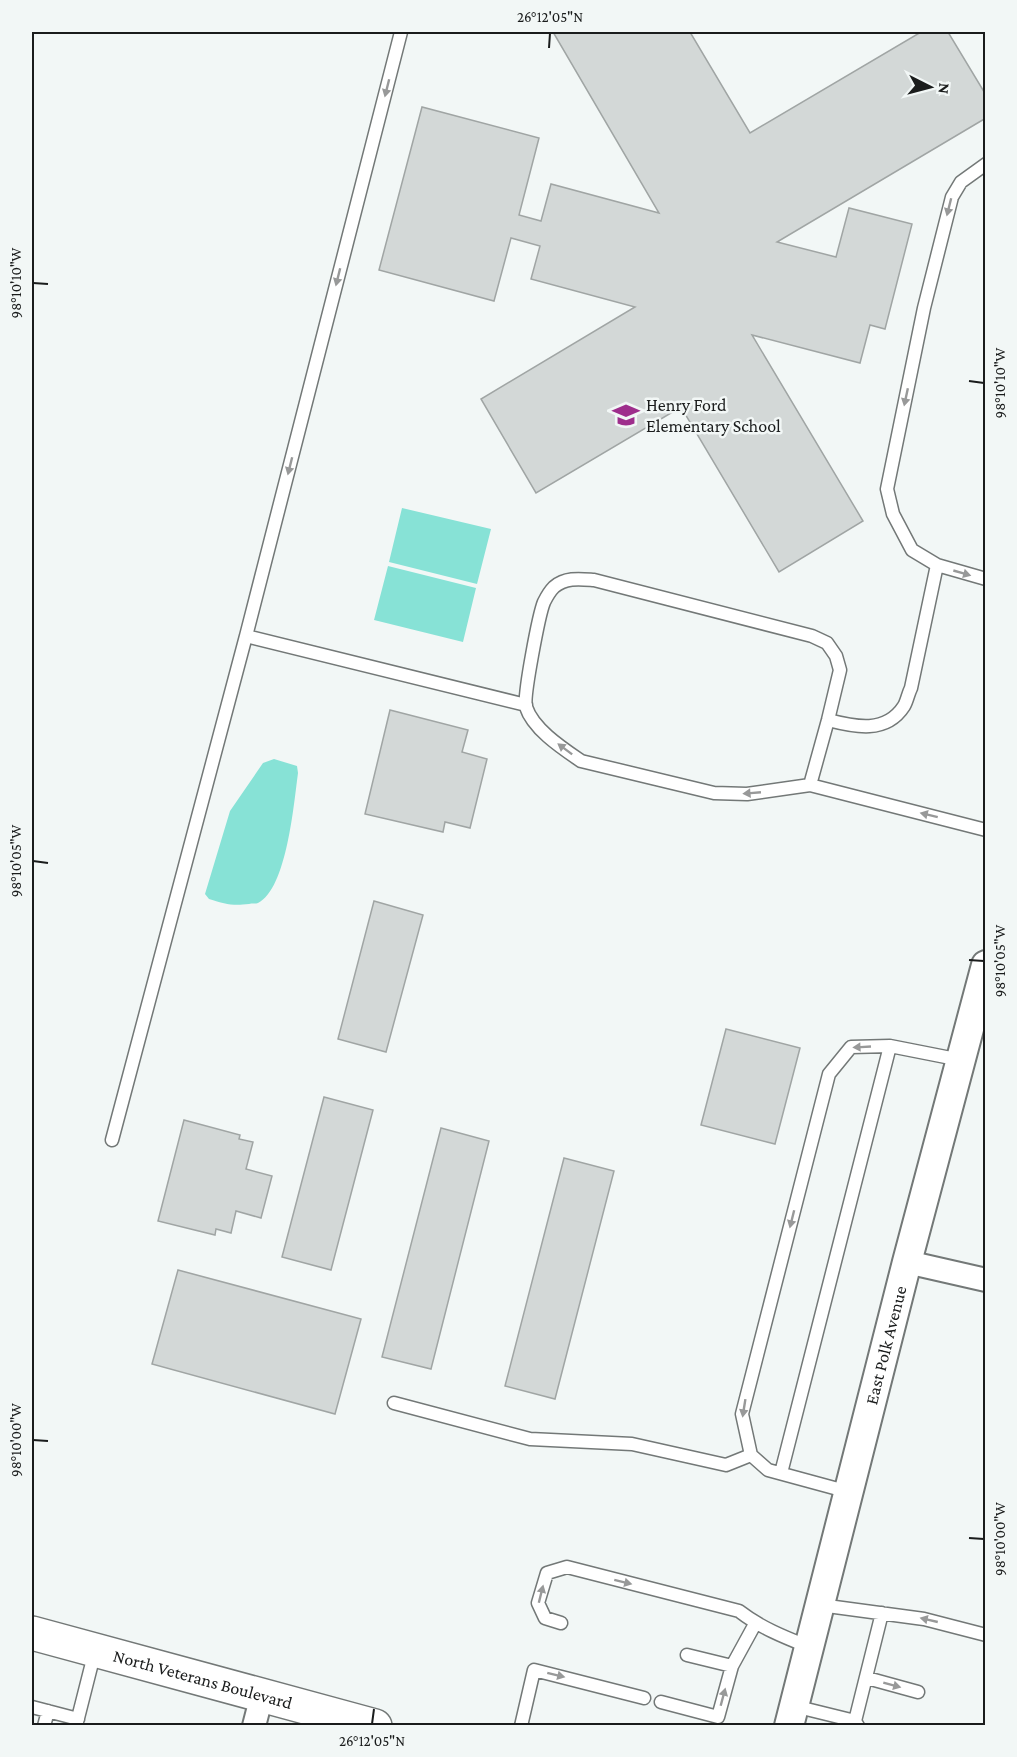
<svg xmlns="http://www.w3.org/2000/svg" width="1017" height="1757" viewBox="0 0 1017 1757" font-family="'Crimson Pro',serif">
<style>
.green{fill:#87e2d6}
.building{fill:#d3d8d7;stroke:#a0a5a4;stroke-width:1.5}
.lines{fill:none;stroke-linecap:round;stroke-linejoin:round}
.service-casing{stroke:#737877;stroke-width:15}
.minor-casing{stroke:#737877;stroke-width:26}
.tertiary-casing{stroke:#737877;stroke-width:32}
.secondary-casing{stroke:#737877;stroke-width:36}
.service{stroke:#fff;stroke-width:12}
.minor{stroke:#fff;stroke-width:22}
.tertiary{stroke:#fff;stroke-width:28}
.secondary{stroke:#fff;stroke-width:33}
.oneway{fill:#989999}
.ticks{fill:none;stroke:#1a1c1c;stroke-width:2}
.labels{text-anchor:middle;stroke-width:5;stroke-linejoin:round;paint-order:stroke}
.poi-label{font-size:18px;fill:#1a1c1c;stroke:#f2f7f6;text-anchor:start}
.street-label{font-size:18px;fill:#1a1c1c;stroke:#f2f7f6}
.neatline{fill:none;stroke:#1a1c1c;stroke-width:2}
.ticks-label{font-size:15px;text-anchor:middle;fill:#1a1c1c}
</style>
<rect width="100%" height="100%" fill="#f2f7f6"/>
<path class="green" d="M402,508L491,529L477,584L389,562Z
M388,566L476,588L463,642L374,620Z
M274,759L297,766L298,773C294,802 287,889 258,903C256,904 252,903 249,904C232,906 225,904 209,899L205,894L230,811L263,763Z"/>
<path class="building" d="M553,32H690L750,133L921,32H948L986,95V118L777,242L836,257L849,208L912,224L885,329L870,325L860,363L752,335L863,521L779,572L681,407L536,493L481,399L635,307L531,279L540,246L511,238L494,301L379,270L422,107L539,138L519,215L541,221L551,184L659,213Z
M390,710L468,730L462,752L487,759L470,828L445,822L443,832L365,814Z
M374,901L423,915L386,1052L338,1039Z
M726,1029L800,1048L775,1144L701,1125Z
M324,1097L373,1110L331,1270L282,1257Z
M184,1120L240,1135L239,1139L253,1142L246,1169L272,1176L261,1218L236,1211L231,1233L216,1229L215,1235L158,1221Z
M441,1128L489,1141L431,1369L382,1357Z
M564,1158L614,1171L555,1399L505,1386Z
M178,1270L361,1319L335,1414L152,1364Z"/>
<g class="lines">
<defs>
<path id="service" d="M986,164L961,182L952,197L924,308L887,489L893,514L912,550L937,565L986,579
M246,636L401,32
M828,720C855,727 886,734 904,706C907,701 908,694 911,688L937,565
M810,785L828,720L840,670L836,656L827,643L812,636L594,580C580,579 566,577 554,587C551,590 546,598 544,602C539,614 523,697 526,707C533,729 562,748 581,761L714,793L747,794L810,785L986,830
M112,1140L246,636L526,705
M394,1403L530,1439L632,1444L726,1465L751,1455
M781,1473L890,1046
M849,1492L768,1470L751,1455L742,1414L829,1074L851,1047L890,1046L961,1060
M820,1605L924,1619L986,1635
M561,1623L545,1618L538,1603L547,1573L567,1567L739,1611C761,1628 784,1637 809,1647
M687,1655L732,1666
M867,1678L918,1692
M661,1702L718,1717L732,1666L755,1624
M794,1706L855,1721L858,1726
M32,1707L78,1719
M855,1721L882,1613
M44,1726L48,1711
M76,1726L95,1651
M521,1726L534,1670L644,1698"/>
<path id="minor" d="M907,1262L986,1280
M254,1726L262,1695"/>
<g id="tertiary">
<path id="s1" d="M789,1726L907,1262L986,965"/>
</g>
<g id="secondary">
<path id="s2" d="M32,1633L375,1726"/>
</g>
</defs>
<use href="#service" class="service-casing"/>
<use href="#minor" class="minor-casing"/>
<use href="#tertiary" class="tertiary-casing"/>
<use href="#secondary" class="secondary-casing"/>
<use href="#service" class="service"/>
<use href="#minor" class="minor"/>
<use href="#tertiary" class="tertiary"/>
<use href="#secondary" class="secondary"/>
</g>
<defs><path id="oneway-solid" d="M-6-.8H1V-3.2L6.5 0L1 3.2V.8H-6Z" transform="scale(1.5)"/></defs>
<g class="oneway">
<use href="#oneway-solid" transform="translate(387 88) rotate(104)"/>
<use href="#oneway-solid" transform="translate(949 207) rotate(104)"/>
<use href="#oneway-solid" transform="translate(338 277) rotate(104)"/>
<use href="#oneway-solid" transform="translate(906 397) rotate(102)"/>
<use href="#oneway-solid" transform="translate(290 466) rotate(104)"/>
<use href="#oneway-solid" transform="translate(962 573) rotate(16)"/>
<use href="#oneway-solid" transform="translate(565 749) rotate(-143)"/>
<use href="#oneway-solid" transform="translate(752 793) rotate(175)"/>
<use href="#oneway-solid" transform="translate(929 815) rotate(-166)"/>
<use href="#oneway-solid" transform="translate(862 1047) rotate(177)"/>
<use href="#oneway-solid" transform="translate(792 1219) rotate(104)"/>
<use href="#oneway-solid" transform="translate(744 1408) rotate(99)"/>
<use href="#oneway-solid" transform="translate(623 1582) rotate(14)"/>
<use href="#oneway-solid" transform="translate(541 1594) rotate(-76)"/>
<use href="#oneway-solid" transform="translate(929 1620) rotate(-167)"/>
<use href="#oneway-solid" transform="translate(556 1675) rotate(14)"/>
<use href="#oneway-solid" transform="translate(892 1685) rotate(15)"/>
<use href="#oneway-solid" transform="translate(723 1697) rotate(-75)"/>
</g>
<path class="ticks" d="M549,48L550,33M33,283L48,284M969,381L984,383M33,861L48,863M969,960L984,961M33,1440L48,1441M969,1538L984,1539M372,1724L374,1709"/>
<defs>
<symbol id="school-bare" viewBox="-9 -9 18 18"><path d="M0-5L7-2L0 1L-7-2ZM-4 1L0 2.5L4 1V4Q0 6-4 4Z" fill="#9e2e8c" stroke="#f2f7f6" stroke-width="2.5" paint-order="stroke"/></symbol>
</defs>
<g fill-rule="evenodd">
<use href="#school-bare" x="607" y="396" width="38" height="38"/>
</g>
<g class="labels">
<g class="poi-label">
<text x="646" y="411">Henry Ford<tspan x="646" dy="21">Elementary School</tspan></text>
</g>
<g class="street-label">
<text dy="6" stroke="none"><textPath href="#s1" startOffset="393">East Polk Avenue</textPath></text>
<text dy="6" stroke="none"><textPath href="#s2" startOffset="177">North Veterans Boulevard</textPath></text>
</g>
</g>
<rect width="1017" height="1757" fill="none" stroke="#f2f7f6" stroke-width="66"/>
<g transform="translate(930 87) rotate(96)" stroke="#f2f7f6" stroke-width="4.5" paint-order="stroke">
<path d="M0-4.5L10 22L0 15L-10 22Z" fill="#1a1c1c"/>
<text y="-9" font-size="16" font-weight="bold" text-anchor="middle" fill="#1a1c1c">N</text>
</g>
<rect x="33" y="33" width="951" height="1691" class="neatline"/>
<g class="ticks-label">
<text x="550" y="22">26°12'05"N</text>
<text transform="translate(16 283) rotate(-90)" y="5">98°10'10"W</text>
<text transform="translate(1000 383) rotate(-90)" y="5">98°10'10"W</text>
<text transform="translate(16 861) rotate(-90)" y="5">98°10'05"W</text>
<text transform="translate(1000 961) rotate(-90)" y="5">98°10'05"W</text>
<text transform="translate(16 1440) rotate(-90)" y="5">98°10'00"W</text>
<text transform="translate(1000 1539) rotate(-90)" y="5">98°10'00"W</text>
<text x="372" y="1746">26°12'05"N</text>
</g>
</svg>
